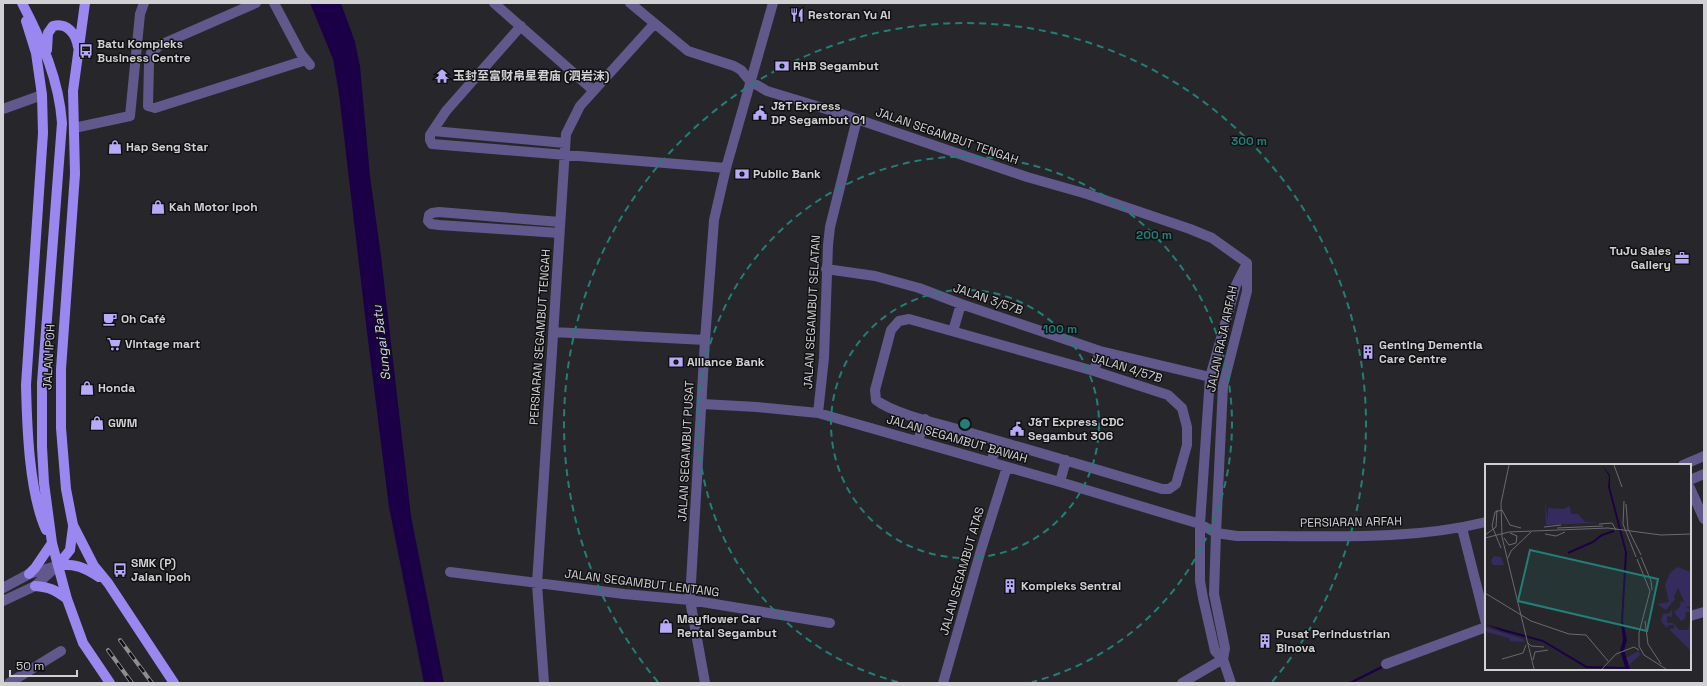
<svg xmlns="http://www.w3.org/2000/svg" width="1707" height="686" viewBox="0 0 1707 686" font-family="'Space Grotesk','Noto Sans SC',sans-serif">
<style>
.water{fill:#1b0047}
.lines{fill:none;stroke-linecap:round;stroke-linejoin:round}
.stream{stroke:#1b0047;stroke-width:2.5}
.minor{stroke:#61598b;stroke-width:10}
.major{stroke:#9a87f0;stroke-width:10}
.rail-casing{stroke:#8f8f92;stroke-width:4}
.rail{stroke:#101012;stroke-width:2.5;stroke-dasharray:8;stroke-linecap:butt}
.ring{fill:none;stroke:#227f78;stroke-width:2;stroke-dasharray:7 5}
.labels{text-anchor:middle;stroke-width:3;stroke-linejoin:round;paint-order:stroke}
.poi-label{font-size:12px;font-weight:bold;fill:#d1d1d3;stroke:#101012;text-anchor:start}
.street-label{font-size:12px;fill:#d1d1d3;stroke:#101012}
.water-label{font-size:13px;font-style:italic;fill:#d2cdf8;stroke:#101012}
.inset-river{fill:none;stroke:#1b0047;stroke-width:2}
.inset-road{fill:none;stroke:#6b6b6e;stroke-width:1}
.view{fill:#227f78;fill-opacity:0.15;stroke:#227f78;stroke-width:2}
.inset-edge{fill:none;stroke:#d1d1d3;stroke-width:2}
.centre{fill:#227f78;stroke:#101012;stroke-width:2}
.ring-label{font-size:12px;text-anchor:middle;font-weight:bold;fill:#227f78;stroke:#101012;stroke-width:3;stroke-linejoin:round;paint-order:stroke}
</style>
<rect width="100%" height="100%" fill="#27272b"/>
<path class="water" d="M310,3H341L355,42L360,66L370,176L381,256L411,516L444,683H424L389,507L366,324L339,94L333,59Z"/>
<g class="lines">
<path class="stream" d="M1350,683L1382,667"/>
<path class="minor" d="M256,3L160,45L151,53L149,63L148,106L155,108L306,60
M274,3L301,54L310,65
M494,3L593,90
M630,3L688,51L734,66L741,70L750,81L767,91L836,112L1027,177L1087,194L1190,229L1212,238L1247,263
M521,26L446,111L430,135V140L432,144L726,168
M3,109L42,95
M74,128L130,116L140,14L144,3
M433,131L565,143
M559,233L439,225L431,224L428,221L429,215L432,213L439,212L560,222
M826,269L875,276L919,288L961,304L1100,351L1210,377
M909,319L1094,371L1168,395L1182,408L1187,427V445L1176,484L1169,489H1162C1096,469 1030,450 964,431C940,424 894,414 876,400L875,390L891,330L899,321Z
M953,331L961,304
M553,332L705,340
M1094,371L1100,351
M702,404L757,407L818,413L1060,482L1200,524L1216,533L1237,536C1320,535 1405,542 1486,522
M818,413L824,358L828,245L830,227L857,119
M918,441L925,419
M991,462L998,441
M1683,465L1704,456
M1690,480L1704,474
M1060,482L1066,460
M1690,488L1704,519
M1462,528L1486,623
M450,572L624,594L690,600L830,623
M3,588L29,574L56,566
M3,601L35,586L58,565
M1690,616L1704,612
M1223,659L1215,651L1203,598L1200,581V524L1210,377L1236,285L1246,265
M1386,664L1486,627
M9,683L61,651
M544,683L537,584L566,134L580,106L654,24
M705,683L690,600L705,340L714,220L726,168L773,3
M943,683L981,550L1007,467
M1182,683L1223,659
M1231,683L1223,659L1225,648L1214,594L1216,533L1223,386L1247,291V263"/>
<path class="major" d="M22,3C42,41 59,80 62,123L42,383V447L44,483L52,543L67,599L83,643L110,683
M85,3L73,91L75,174L61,369V428L66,489L73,525L94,566L108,583L174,683
M26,21L36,53L42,95L43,133L26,385C27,427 29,492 46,530
M47,50L48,33L53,26C67,22 76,34 78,47
M58,565C76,564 84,567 99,577
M58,565L70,550L73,527
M29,574L35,568L52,543
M35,586C49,587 56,590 67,599"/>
<defs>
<path id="rail" d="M120,640L152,683
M108,650L132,683"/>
</defs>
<use href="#rail" class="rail-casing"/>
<use href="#rail" class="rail"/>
</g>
<g class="ring">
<circle cx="965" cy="424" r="134"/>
<path d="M898 682A267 267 0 1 1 1032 682"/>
<path d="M658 682A401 401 0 1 1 1272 682"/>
</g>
<defs>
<symbol id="restaurant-bare" viewBox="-9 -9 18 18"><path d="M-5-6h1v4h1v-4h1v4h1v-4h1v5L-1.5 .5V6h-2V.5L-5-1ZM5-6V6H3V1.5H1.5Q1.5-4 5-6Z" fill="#b6abf8" stroke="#101012" stroke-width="2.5" paint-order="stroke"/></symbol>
<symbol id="bus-bare" viewBox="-9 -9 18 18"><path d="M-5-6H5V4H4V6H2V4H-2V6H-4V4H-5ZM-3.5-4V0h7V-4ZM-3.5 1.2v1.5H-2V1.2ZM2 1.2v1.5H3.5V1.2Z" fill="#b6abf8" stroke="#101012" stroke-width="2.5" paint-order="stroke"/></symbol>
<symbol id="bank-bare" viewBox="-9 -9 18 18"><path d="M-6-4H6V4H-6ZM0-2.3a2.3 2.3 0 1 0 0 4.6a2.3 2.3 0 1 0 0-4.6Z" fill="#b6abf8" stroke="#101012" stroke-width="2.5" paint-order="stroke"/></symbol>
<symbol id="temple-bare" viewBox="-9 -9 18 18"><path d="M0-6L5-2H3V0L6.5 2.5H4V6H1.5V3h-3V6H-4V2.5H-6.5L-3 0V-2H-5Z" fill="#b6abf8" stroke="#101012" stroke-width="2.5" paint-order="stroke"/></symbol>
<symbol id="civic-bare" viewBox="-9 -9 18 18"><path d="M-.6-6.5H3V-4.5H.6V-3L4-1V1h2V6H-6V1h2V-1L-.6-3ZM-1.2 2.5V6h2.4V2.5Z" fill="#b6abf8" stroke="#101012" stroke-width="2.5" paint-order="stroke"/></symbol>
<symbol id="shop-bare" viewBox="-9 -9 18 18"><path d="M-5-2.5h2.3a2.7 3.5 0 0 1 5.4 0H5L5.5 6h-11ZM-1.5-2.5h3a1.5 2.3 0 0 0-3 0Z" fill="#b6abf8" stroke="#101012" stroke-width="2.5" paint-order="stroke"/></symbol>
<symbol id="office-bare" viewBox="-9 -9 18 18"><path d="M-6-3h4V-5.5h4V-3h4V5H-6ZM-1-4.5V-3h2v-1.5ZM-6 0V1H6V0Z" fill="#b6abf8" stroke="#101012" stroke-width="2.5" paint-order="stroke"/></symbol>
<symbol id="cafe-bare" viewBox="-9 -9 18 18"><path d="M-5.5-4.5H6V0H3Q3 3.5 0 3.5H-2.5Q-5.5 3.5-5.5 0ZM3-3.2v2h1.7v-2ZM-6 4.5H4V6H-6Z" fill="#b6abf8" stroke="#101012" stroke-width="2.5" paint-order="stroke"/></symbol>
<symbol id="supermarket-bare" viewBox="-9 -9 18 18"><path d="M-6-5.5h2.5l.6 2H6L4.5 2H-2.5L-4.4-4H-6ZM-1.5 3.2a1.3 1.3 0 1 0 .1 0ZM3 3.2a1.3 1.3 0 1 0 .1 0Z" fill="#b6abf8" stroke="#101012" stroke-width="2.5" paint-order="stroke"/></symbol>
<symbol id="building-bare" viewBox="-9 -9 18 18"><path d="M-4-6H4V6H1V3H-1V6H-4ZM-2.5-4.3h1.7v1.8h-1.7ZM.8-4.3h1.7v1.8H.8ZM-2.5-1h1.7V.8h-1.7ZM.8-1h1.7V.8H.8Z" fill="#b6abf8" stroke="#101012" stroke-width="2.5" paint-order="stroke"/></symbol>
</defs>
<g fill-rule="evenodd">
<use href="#restaurant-bare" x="787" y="5" width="20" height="20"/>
<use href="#bus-bare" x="76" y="41" width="20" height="20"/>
<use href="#bank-bare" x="772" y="56" width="20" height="20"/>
<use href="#temple-bare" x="432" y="66" width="20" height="20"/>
<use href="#civic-bare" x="750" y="103" width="20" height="20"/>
<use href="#shop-bare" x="105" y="137" width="20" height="20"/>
<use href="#bank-bare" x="732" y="164" width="20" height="20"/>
<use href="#shop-bare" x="148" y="197" width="20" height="20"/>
<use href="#office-bare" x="1672" y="248" width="20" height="20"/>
<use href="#cafe-bare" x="100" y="309" width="20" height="20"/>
<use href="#supermarket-bare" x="104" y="334" width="20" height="20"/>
<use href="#building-bare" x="1358" y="342" width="20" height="20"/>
<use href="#bank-bare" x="666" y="352" width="20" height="20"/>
<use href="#shop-bare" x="77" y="378" width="20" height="20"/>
<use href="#shop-bare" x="87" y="413" width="20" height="20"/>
<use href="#civic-bare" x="1007" y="419" width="20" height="20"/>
<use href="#bus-bare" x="110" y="560" width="20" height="20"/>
<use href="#building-bare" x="1000" y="576" width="20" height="20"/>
<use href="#shop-bare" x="656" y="616" width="20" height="20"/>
<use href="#building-bare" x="1255" y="631" width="20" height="20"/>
</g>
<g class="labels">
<g class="poi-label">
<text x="808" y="19">Restoran Yu Ai</text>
<text x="97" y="48">Batu Kompleks<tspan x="97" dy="14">Business Centre</tspan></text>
<text x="793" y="70">RHB Segambut</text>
<text x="453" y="80">玉封至富财帛星君庙 (泗岩沫)</text>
<text x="771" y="110">J&amp;T Express<tspan x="771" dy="14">DP Segambut 01</tspan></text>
<text x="126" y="151">Hap Seng Star</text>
<text x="753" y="178">Public Bank</text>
<text x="169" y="211">Kah Motor Ipoh</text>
<text x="1671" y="255" text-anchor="end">TuJu Sales<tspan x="1671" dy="14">Gallery</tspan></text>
<text x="121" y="323">Oh Café</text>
<text x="125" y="348">Vintage mart</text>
<text x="1379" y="349">Genting Dementia<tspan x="1379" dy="14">Care Centre</tspan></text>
<text x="687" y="366">Alliance Bank</text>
<text x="98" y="392">Honda</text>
<text x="1028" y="426">J&amp;T Express CDC<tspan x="1028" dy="14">Segambut 306</tspan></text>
<text x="108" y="427">GWM</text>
<text x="131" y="567">SMK (P)<tspan x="131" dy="14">Jalan Ipoh</tspan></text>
<text x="1021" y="590">Kompleks Sentral</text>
<text x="677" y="623">Mayflower Car<tspan x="677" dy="14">Rental Segambut</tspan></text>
<text x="1276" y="638">Pusat Perindustrian<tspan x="1276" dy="14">Binova</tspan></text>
</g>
<g class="street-label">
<text transform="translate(947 136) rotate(19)" y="4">JALAN SEGAMBUT TENGAH</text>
<text transform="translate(988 299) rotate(19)" y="4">JALAN 3/57B</text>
<text transform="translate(812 312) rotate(-87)" y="4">JALAN SEGAMBUT SELATAN</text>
<text transform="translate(540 337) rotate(-86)" y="4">PERSIARAN SEGAMBUT TENGAH</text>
<text transform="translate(1222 339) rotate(-78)" y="4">JALAN RAJA ARFAH</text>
<text transform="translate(49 357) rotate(-87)" y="4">JALAN IPOH</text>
<text transform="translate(1127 368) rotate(17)" y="4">JALAN 4/57B</text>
<text transform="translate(957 439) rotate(16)" y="4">JALAN SEGAMBUT BAWAH</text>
<text transform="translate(686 451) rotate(-87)" y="4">JALAN SEGAMBUT PUSAT</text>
<text transform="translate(1351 522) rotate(-1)" y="4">PERSIARAN ARFAH</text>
<text transform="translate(962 571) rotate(-74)" y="4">JALAN SEGAMBUT ATAS</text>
<text transform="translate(642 583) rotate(7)" y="4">JALAN SEGAMBUT LENTANG</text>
</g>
<g class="water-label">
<text transform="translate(381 343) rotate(-97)" y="5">Sungai Batu</text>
</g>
</g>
<g transform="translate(1485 464)">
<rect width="206" height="206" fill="#27272b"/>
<path d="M60,37L63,57V44L79,45L85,42L86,50H93L100,58L112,59L61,61ZM9,92L16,93L19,101H8L6,97ZM192,103L206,108V142L200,143L204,144L205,148H201L200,155L196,157L189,148L195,143L196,135L197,139L199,137L193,124L189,132L190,135L181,146L172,140L184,138L180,121L185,109ZM187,145V153L182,152V159H188L194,166H203L206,155V187L184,165H189V161H183L182,164L176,157L178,150L185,149ZM0,163L38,175L40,178L25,177L24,174L5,169L0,167ZM153,187L156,190L143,202L141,194Z" fill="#362b5f"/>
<path d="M117,1L125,11V23L142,89L138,157L142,176L139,186L145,205L101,204L58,178L17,167L0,160L58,176L102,202L140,203L135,186L138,176L136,158L140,88L123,23L124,12Z" fill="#1b0047"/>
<path class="inset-river" d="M83,89L108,78L117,71L129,67"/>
<path class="inset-road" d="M24,1L16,39L17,73L49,205M129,1L137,23M139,37L138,60L151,93M141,40L143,65L156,91M114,60L127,59L131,66M59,63L76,61M72,64L118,62M60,70L71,72L80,68M0,71L11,63L12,46M0,74L24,68L123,64L176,71L206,70M19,74L24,81L31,79L32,72L25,69M16,84L7,62L10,48L17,46L25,61L36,64M156,93L166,117L167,126M23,94L26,87L46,68M152,95L165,127L154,169V182L159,191L181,205M0,129L46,157L84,170L101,171L123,197M160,157L163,180L176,200M43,179L46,182L59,183M17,195L38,189L41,181M48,196L50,188L63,186M117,205L131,190L149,183L154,186"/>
<path class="view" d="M45,86L173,115L162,167L33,137Z"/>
<rect width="206" height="206" class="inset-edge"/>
</g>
<circle cx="965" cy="424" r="6" class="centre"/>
<g class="ring-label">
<text x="1249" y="145">300 m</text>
<text x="1154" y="239">200 m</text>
<text x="1060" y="333">100 m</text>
</g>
<rect width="1707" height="686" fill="none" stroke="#d1d1d3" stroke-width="8"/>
<path d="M10 670v6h67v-6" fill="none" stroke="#d1d1d3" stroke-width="2"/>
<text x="16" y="670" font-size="12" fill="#d1d1d3" stroke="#101012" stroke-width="3" paint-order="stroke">50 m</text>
</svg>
